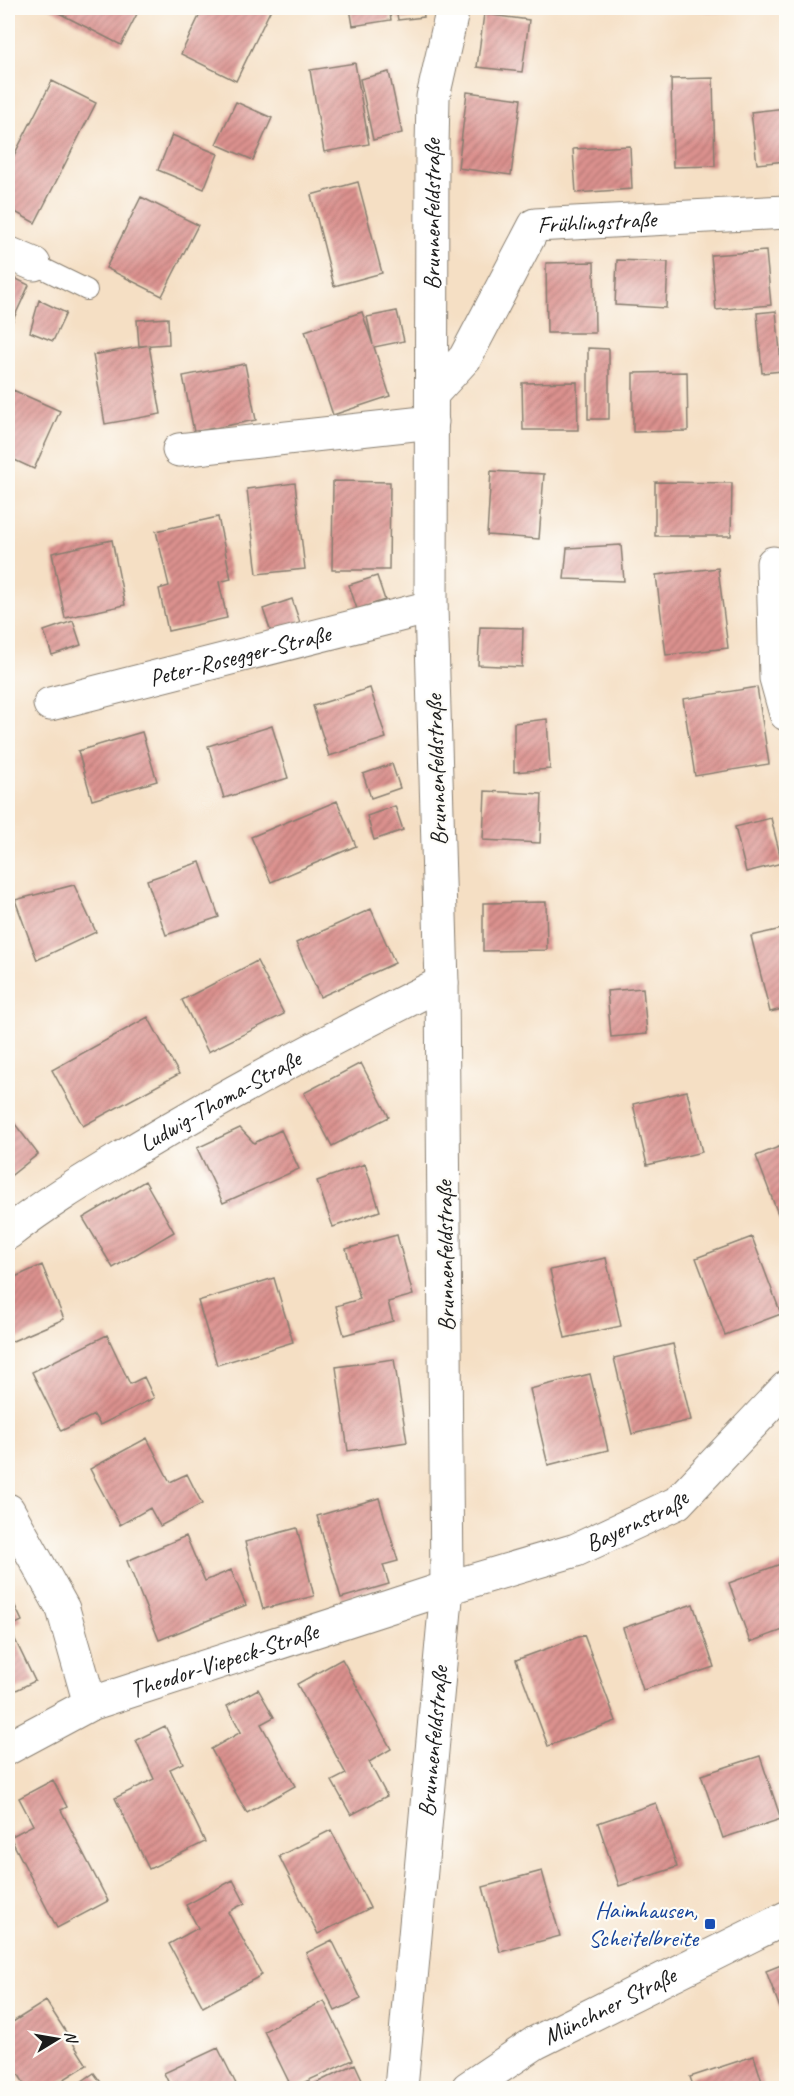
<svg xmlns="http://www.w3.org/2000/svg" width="794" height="2096" viewBox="0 0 794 2096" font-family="Caveat,sans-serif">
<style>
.building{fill:url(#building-hatch)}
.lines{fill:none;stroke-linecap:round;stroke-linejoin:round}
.service-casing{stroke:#887e70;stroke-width:22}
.minor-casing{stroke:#887e70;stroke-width:35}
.service{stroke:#fff;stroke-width:20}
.minor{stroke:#fff;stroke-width:33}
.transit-dot{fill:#1a4fb4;stroke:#fdfcf7;stroke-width:2}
.labels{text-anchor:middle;stroke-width:4.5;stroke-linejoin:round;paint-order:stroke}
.street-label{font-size:24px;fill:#1c1c1c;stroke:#fdfcf7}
.transit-label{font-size:24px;fill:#164399;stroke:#fdfcf7;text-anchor:end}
</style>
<defs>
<pattern id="building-hatch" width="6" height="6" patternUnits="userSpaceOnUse" patternTransform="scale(1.5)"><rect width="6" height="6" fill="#db918e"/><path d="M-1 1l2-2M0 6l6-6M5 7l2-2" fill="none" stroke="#b17673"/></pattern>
</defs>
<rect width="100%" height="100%" fill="#fdfcf7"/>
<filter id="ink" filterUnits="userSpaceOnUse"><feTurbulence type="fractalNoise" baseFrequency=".0167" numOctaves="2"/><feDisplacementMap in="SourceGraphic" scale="12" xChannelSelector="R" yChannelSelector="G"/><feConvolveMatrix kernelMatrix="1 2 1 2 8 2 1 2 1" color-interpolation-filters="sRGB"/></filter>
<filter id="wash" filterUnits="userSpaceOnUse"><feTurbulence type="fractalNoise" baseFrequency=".008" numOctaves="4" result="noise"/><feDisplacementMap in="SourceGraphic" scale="24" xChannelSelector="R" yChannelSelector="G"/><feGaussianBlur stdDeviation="1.35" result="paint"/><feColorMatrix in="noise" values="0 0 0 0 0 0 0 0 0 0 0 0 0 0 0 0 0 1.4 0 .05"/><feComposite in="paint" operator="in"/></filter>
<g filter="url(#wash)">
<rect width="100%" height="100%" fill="#f5dfc4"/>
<g id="blocks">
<path class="building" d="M49,8H140L121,45Z
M203,8L271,9L236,81L181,54Z
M350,8H389L391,20L353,26Z
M396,8H423L424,17L398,20Z
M673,8H725V13Z
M484,14L529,20L522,72L477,67Z
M355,63L369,144L324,152L310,70Z
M389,72L402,133L373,140L360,79Z
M713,78L715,166L673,167L671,79Z
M52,81L96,103L35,223L8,208V167Z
M467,92L521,99L511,175L458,168Z
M236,102L272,118L253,160L216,144Z
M786,108V161L757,164L751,112Z
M172,135L218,154L204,189L158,170Z
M630,146L632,189L576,193L573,149Z
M358,182L382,273L334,286L311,195Z
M141,197L198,225L162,296L106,268Z
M766,251L771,305L716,310L711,255Z
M617,260L668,262L666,308L615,305Z
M594,262L595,333H547L546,263Z
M8,275L29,285L8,331Z
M39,300L66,313L53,341L30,332Z
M397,311L404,341L374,347L390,396L333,415L305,331L362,312L373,345L367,317Z
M776,311L782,371L762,373L757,313Z
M168,318L169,344L139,346L137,320Z
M149,345L161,414L105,424L93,355Z
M588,348L609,349V419H588Z
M245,364L256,420L194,432L183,376Z
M687,372L688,431L633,432V373Z
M577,382L578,430H523L522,383Z
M13,390L60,411L34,469L8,457V401Z
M491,471L544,474L539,539L487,535Z
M333,481L390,482L389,570H332Z
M655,482L732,483L731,536H655Z
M295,483L305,569L257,574L247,489Z
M218,517L231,579L219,582L227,618L168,631L159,589L169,586L156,531Z
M112,540L125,605L65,618L52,553Z
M621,545L624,581L564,579L567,548Z
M718,568L728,648L666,655L656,575Z
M377,576L385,600L357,609L349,585Z
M292,599L300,623L271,632L263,609Z
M73,621L81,645L52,655L44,631Z
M480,627L523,628L522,667L478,665Z
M757,687L769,764L695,776L683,699Z
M370,688L386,738L329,756L313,706Z
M547,719L550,769L514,772V723Z
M272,726L288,778L224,798L208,746Z
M142,732L157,781L92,800L78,751Z
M392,764L400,788L371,798L363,774Z
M485,791L542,794L540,843L483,840Z
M337,801L356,846L271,882L251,837Z
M395,806L403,830L374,840L367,816Z
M771,818L782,863L746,872L735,827Z
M200,862L219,917L166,935L147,880Z
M74,885L96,932L37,960L15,900Z
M546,902L547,950L483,951V903Z
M371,909L395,963L320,997L296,943Z
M786,928V1008L770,1012L751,936Z
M257,961L284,1014L208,1052L182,1000Z
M643,988L647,1034L611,1037L607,991Z
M148,1017L179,1074L83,1126L52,1070Z
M361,1063L389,1117L332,1146L304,1093Z
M687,1091L702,1152L647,1165L633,1104Z
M8,1115L38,1154L8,1178Z
M240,1128L254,1143L281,1130L299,1169L223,1203L197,1148Z
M786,1144V1235L756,1156Z
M365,1164L380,1211L333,1227L317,1181Z
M145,1181L174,1232L113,1268L83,1218Z
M397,1235L413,1295L388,1302L393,1321L344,1335L336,1306L360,1299L346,1249Z
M752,1237L781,1314L725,1335L696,1258Z
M606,1258L621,1326L565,1338L550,1270Z
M42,1265L64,1319L8,1343V1280Z
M274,1278L293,1342L217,1365L198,1301Z
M107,1335L130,1384L144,1377L154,1398L100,1425L94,1415L61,1431L32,1372Z
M673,1344L691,1420L632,1434L614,1358Z
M394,1359L407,1442L348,1451L336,1367Z
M590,1374L608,1450L548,1465L530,1389Z
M147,1438L170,1482L187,1474L202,1504L160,1526L150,1508L120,1525L90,1469Z
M379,1498L398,1561L383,1565L389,1584L341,1598L317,1516Z
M297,1528L314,1596L263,1609L245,1542Z
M186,1536L205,1581L231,1570L246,1605L159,1640L127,1561Z
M786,1562V1629L750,1642L729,1583Z
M8,1591L22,1621L9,1627L35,1681L8,1694Z
M693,1604L714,1667L643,1690L623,1628Z
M584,1635L616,1721L548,1746L516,1660Z
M342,1659L391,1749L369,1762L387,1796L351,1815L332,1781L346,1774L297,1684Z
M258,1689L274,1717L261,1724L295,1786L247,1813L211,1749L241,1732L227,1706Z
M165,1726L183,1763L170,1769L205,1842L149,1869L115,1798L154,1779L136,1740Z
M760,1756L781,1819L723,1838L701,1775Z
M53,1780L67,1807L61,1810L108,1901L57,1928L10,1837L33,1825L19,1798Z
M656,1803L677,1867L619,1886L598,1823Z
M331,1830L370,1908L318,1934L279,1856Z
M542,1871L560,1936L500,1952L483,1887Z
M233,1880L245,1903L228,1912L262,1975L203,2007L169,1944L198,1928L186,1905Z
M332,1940L361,1999L335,2011L306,1953Z
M786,1963V2024L766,1971Z
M46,2001L87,2065L50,2088H27L8,2058V2025Z
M324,2001L353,2060L292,2088L264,2031Z
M218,2048L238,2088H171L164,2073Z
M754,2056L764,2088H694L690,2077Z
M355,2064L366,2088H306Z
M94,2073L105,2088H72Z"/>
</g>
</g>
<g filter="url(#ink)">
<use href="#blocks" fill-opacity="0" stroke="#887e70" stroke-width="1.5"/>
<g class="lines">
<defs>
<path id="service" d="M34,264L87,290"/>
<g id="minor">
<path d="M8,253L34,264"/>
<path id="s1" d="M432,394L465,358L535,225L786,212"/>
<path d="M179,450L432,422"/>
<path d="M773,563L776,678L786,714"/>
<path id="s2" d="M50,704L431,607"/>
<path id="s3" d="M8,1233C50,1200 95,1174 141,1146C239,1087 340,1034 442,983"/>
<path d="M8,1510L63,1609L90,1704"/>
<path id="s4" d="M8,1748L90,1704L447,1588L576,1550L677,1503L786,1388"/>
<path id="s5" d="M401,2088L447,1588L442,983L431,607L432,147L433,97L453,8"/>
<path id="s6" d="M468,2088L535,2043L786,1918"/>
</g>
</defs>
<use href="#service" class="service-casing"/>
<use href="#minor" class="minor-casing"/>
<use href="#service" class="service"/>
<use href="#minor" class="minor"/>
</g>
</g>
<rect class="transit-dot" x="704" y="1918" width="12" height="12" rx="3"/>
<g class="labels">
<g class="street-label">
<text dy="8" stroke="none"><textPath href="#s5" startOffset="1876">Brunnenfeldstraße</textPath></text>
<text dy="8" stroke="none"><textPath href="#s1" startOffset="261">Frühlingstraße</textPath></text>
<text dy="8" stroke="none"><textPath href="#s2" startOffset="196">Peter-Rosegger-Straße</textPath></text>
<text transform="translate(436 770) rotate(-92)" y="8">Brunnenfeldstraße</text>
<text dy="8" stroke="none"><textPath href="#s3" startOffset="250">Ludwig-Thoma-Straße</textPath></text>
<text transform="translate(445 1256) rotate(-91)" y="8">Brunnenfeldstraße</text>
<text dy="8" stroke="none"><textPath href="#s4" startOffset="670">Bayernstraße</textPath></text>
<text dy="8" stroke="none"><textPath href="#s4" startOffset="234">Theodor-Viepeck-Straße</textPath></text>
<text dy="8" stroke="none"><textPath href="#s5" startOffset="348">Brunnenfeldstraße</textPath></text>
<text dy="8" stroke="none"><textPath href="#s6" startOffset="164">Münchner Straße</textPath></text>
</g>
<g class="transit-label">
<text x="698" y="1918">Haimhausen,<tspan x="698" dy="28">Scheitelbreite</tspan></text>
</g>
</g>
<rect width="794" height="2096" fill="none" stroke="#fdfcf7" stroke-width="30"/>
<g transform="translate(57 2039) rotate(79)" stroke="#fdfcf7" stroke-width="4.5" paint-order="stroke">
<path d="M0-4.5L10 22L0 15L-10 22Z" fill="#1c1c1c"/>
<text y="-9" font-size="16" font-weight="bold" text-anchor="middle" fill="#1c1c1c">N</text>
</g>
</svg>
